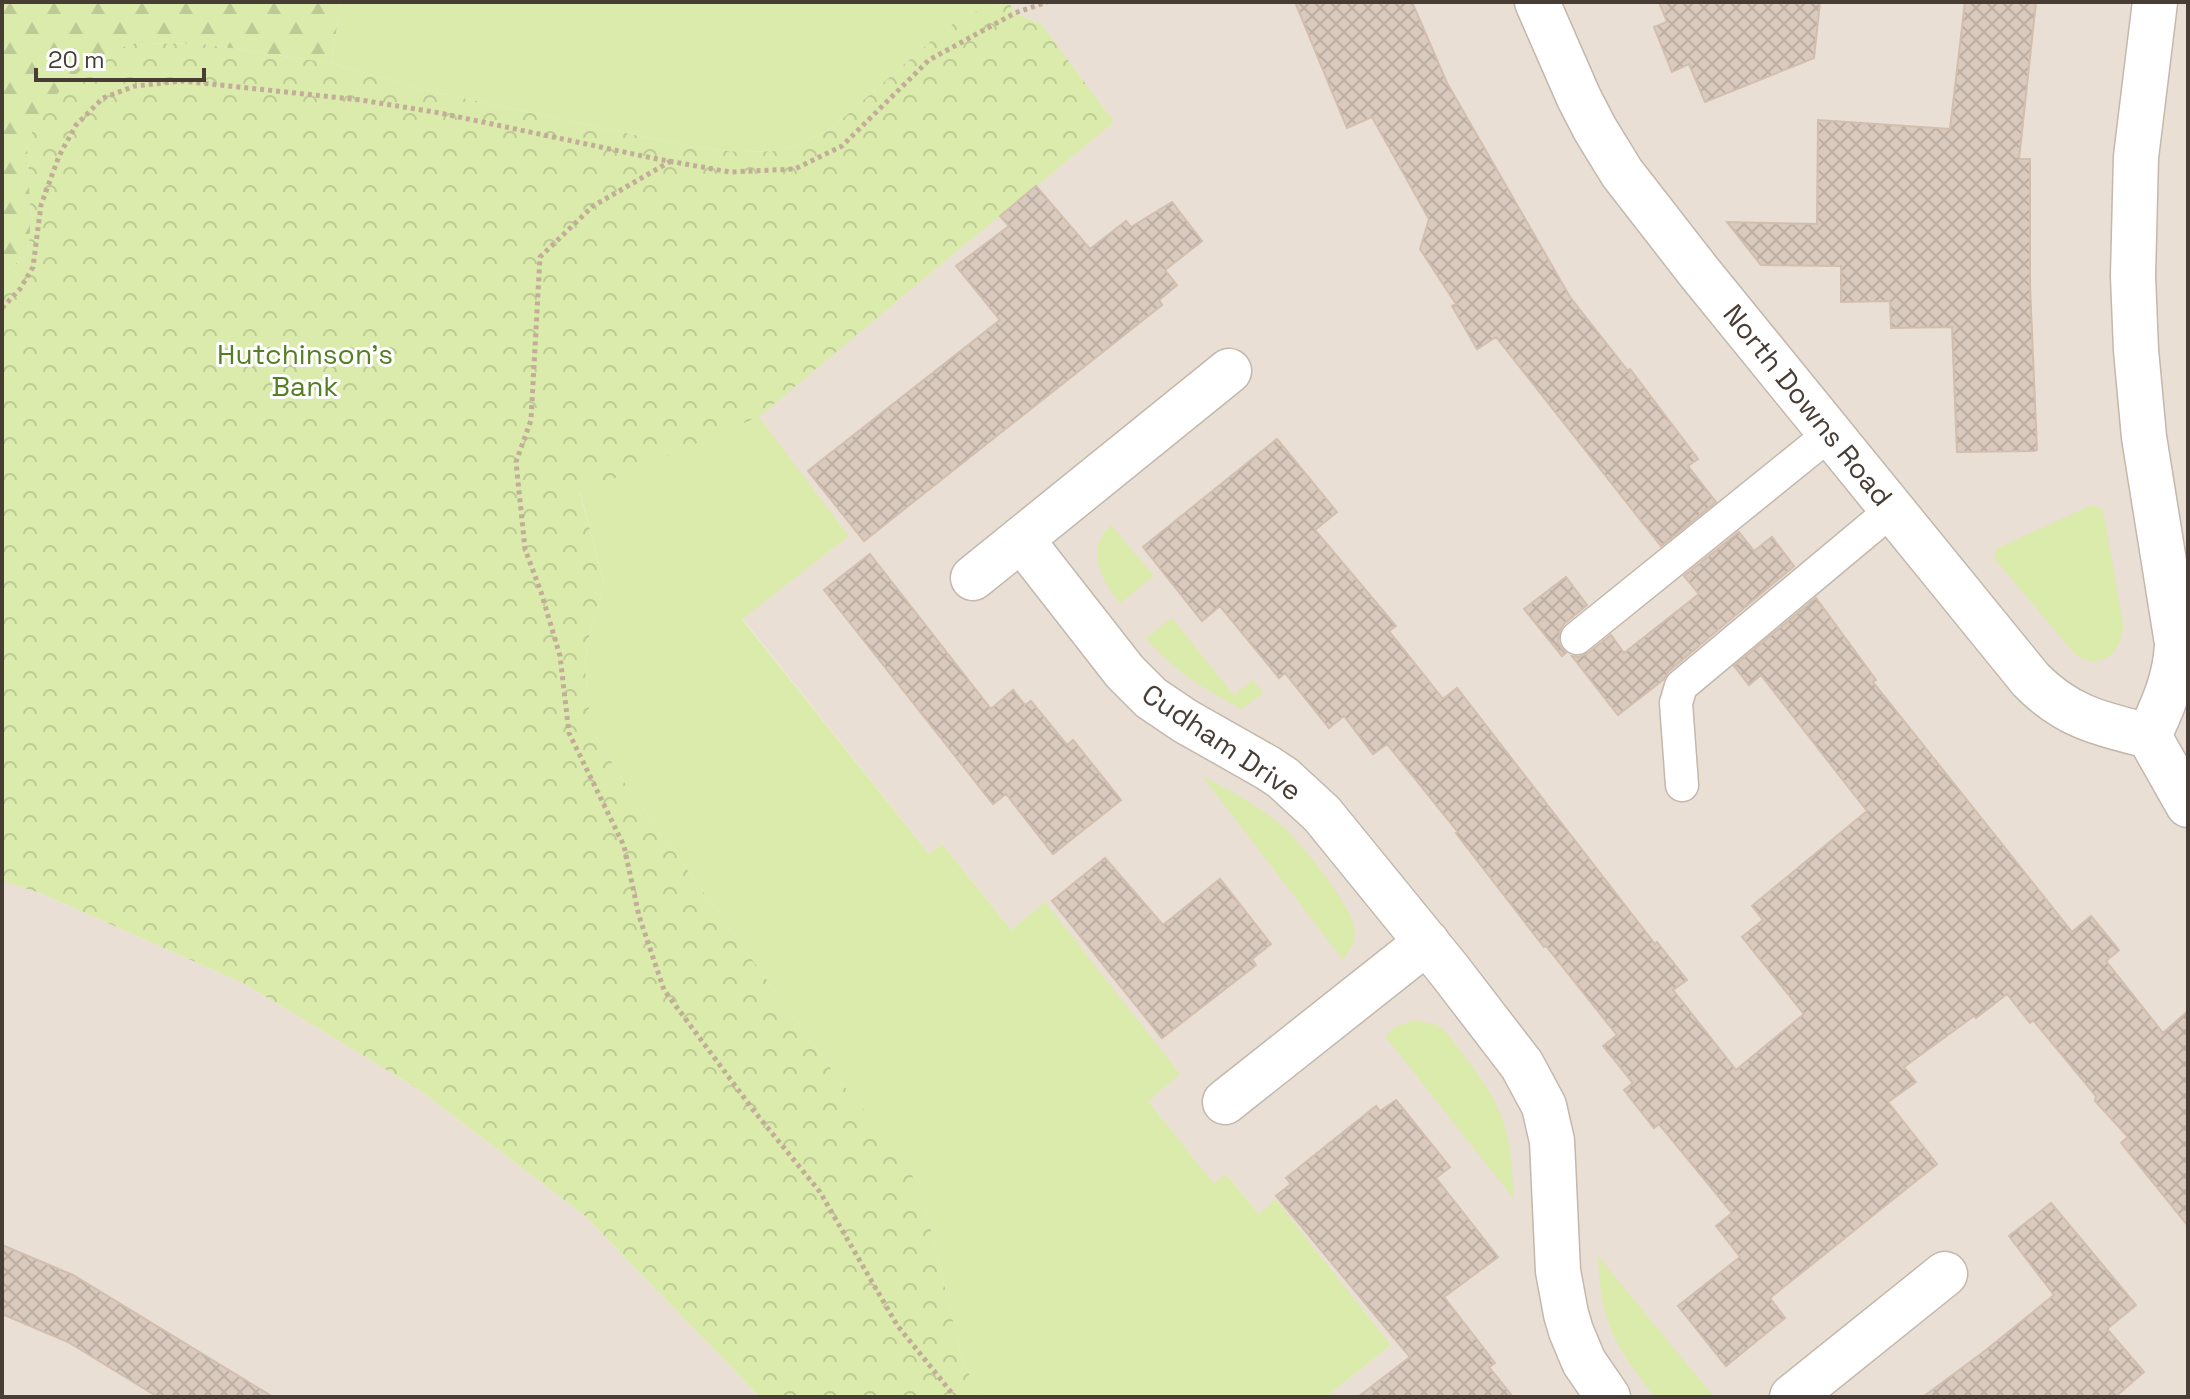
<svg xmlns="http://www.w3.org/2000/svg" width="2190" height="1399" viewBox="0 0 2190 1399" font-family="'Space Grotesk',sans-serif">
<style>
.residential{fill:#e9dfd4}
.grass{fill:#daebac}
.forest{fill:url(#forest-firs)}
.park{fill:url(#park-crowns)}
.building{fill:url(#building-cross-hatch);stroke:#d2beae;stroke-width:2}
.lines{fill:none;stroke-linecap:round;stroke-linejoin:round}
.lane-casing{stroke:#c4b7ab;stroke-width:35}
.street-casing{stroke:#c4b7ab;stroke-width:47}
.path{stroke:#c3ad99;stroke-width:5;stroke-dasharray:4 4;stroke-linecap:butt}
.lane{stroke:#fff;stroke-width:32}
.street{stroke:#fff;stroke-width:44}
.labels{text-anchor:middle;stroke-width:6;stroke-linejoin:round;paint-order:stroke}
.park-label{font-size:28px;fill:#557e24;stroke:#fff}
.street-label{font-size:28px;fill:#483d35;stroke:#fff}
</style>
<defs>
<pattern id="forest-firs" width="22" height="20" patternUnits="userSpaceOnUse" patternTransform="scale(2)"><rect width="22" height="20" fill="#daebac"/><path d="M5 1l3.5 6h-7zM16 11l3.5 6h-7z" fill="#bdca95"/></pattern>
<pattern id="park-crowns" width="20" height="18" patternUnits="userSpaceOnUse" patternTransform="scale(2)"><rect width="20" height="18" fill="#daebac"/><path d="M2 6a3 3 0 1 1 6 0M12 15a3 3 0 1 1 6 0" fill="none" stroke="#bdca95"/></pattern>
<pattern id="building-cross-hatch" width="8" height="8" patternUnits="userSpaceOnUse" patternTransform="scale(2)"><rect width="8" height="8" fill="#dacabe"/><path d="M0 0l8 8M0 8l8-8" fill="none" stroke="#bdaea4"/></pattern>
</defs>
<rect width="100%" height="100%" fill="#f4eee7"/>
<path class="residential" d="M1012,2H2188V1397H1326L1391,1345L1275,1200L1259,1214L1227,1175L1214,1185L1148,1101L1179,1074L1045,903L1011,930L942,844L929,854L742,618L849,536L758,417L947,259L1114,122L1041,24L1015,13L1009,3Z
M2,881L40,893L245,984L418,1089L584,1215L760,1397H2Z"/>
<path class="grass" d="M341,2H1012L985,8L939,34L833,127L811,139L779,151L739,152L686,146L425,90L331,63Z
M1041,24L1114,122L947,259L759,417L849,536L742,619L929,854L942,844L1011,930L1045,902L1180,1074L1148,1101L1214,1184L1226,1174L1259,1214L1275,1199L1391,1345L1326,1397H981L968,1372L960,1350L925,1206L904,1157L842,1084L626,785L597,739L590,720L585,668L587,644L604,583L580,492L888,194Z
M2092,505L2103,509L2123,624C2123,652 2100,673 2075,654L1994,558L1996,549Z
M1111,525L1154,576L1120,603C1101,579 1084,550 1111,525Z
M1172,618L1234,695L1253,680L1263,693L1242,709C1202,688 1177,673 1146,638Z
M1203,777C1231,790 1259,806 1282,826C1300,841 1350,904 1354,926C1357,940 1351,949 1343,960Z
M1416,1020L1437,1025L1447,1033C1467,1061 1494,1090 1504,1124C1512,1148 1512,1174 1514,1199L1385,1036L1397,1026Z
M1598,1256L1714,1397H1655C1615,1346 1600,1323 1598,1256Z"/>
<path class="forest" d="M2,2H341L331,63L202,44L137,43L27,140L31,220L28,254L2,274Z"/>
<path class="park" d="M1009,3L1015,13L1041,24L1114,122L947,259L758,417L580,493L604,583L587,644L585,668L590,719L597,739L626,785L842,1084L904,1156L925,1206L960,1350L968,1372L981,1397H760L584,1215L418,1089L245,984L40,893L2,881V274L28,254L31,220L27,140L62,87L82,69L120,48L137,43L202,44L331,63L425,90L686,146L739,152L779,151L811,139L833,127L939,34L964,16L985,8Z"/>
<path class="building" d="M1295,2H1412L1447,83L1570,297L1628,371L1630,369L1698,459L1688,466L1716,502L1661,546L1496,337L1477,349L1452,306L1456,304L1420,249L1429,219L1372,117L1347,128Z
M1659,2H1820L1814,58L1705,102L1689,64L1672,72L1654,27L1667,22Z
M1965,2H2036L2019,159H2030V285L2037,450L2035,451L1957,452L1952,327L1891,328L1890,301L1841,302V266L1761,265L1727,222L1817,224L1818,120L1950,129Z
M1036,186L1090,249L1126,221L1131,227L1172,202L1202,241L1165,270L1177,285L1159,300L1162,305L864,541L808,471L1000,320L956,266L1009,226L1000,216Z
M1277,439L1337,512L1315,530L1396,626L1389,631L1443,699L1457,688L1655,944L1657,942L1687,980L1673,990L1736,1070L1804,1014L1742,937L1763,920L1752,906L1867,811L1761,675L1749,685L1734,666L1816,598L1876,680L1873,682L2072,932L2091,916L2119,950L2106,961L2163,1033L2188,1011V1226L2121,1143L2128,1137L2095,1101L2096,1096L2033,1020L2030,1023L2007,994L1976,1018L1974,1016L1904,1067L1916,1082L1888,1102L1937,1164L1770,1298L1785,1318L1726,1366L1678,1306L1740,1257L1716,1226L1732,1213L1659,1124L1654,1128L1624,1090L1633,1083L1603,1046L1617,1035L1546,946L1544,947L1456,833L1458,832L1387,744L1373,754L1344,716L1329,728L1285,673L1279,678L1220,606L1202,621L1143,547Z
M1739,532L1754,551L1772,537L1794,566L1669,671L1664,679L1618,715L1572,656L1579,657L1588,653L1611,635L1624,653L1699,594L1684,576Z
M870,554L991,709L1013,690L1025,705L1031,701L1067,745L1073,740L1121,800L1053,854L1006,794L993,804L824,590Z
M1566,577L1587,605L1565,623L1560,630L1558,642L1562,649L1566,653L1562,656L1524,609Z
M1105,858L1163,925L1220,879L1271,944L1252,959L1256,965L1162,1038L1052,901Z
M1396,1100L1450,1167L1436,1178L1498,1257L1444,1297L1495,1363L1489,1367L1513,1397H1358L1410,1357L1276,1196L1291,1184L1286,1178L1376,1106L1380,1111Z
M2051,1203L2136,1305L2107,1329L2144,1372L2115,1397H1923L1986,1350L2054,1295L2009,1236Z
M2,1245L73,1275L273,1397H158L68,1342L2,1314Z"/>
<g class="lines">
<defs>
<path id="lane" d="M1577,638L1831,433
M1682,785L1676,703L1681,686L1893,509"/>
<path id="street" d="M1537,2L1579,98L1595,129L1622,173L1699,272L2031,680C2067,717 2101,724 2149,736
M2155,2L2136,157L2133,276L2136,350L2144,437L2177,643C2176,678 2163,705 2149,736L2188,805
M1021,539L1125,672L1151,698L1185,721L1268,768L1283,778L1322,814L1449,970L1522,1065L1544,1106L1552,1141L1558,1271L1566,1314L1571,1331L1584,1362L1608,1397
M973,578L1229,371
M1225,1102L1427,942
M1792,1397L1945,1274"/>
</defs>
<use href="#lane" class="lane-casing"/>
<use href="#street" class="street-casing"/>
<path class="path" d="M671,161L593,206L540,257L531,420L516,462L525,549L541,592L560,656L569,733L624,846L639,916L664,990L754,1111L820,1192L897,1325L955,1397
M2,308L20,289L33,267L41,205L59,156L76,125L103,98L135,86L182,81L361,100L440,113L657,159L730,172L795,169L842,146L929,60L1015,13L1047,2"/>
<use href="#lane" class="lane"/>
<use href="#street" class="street"/>
</g>
<g class="labels">
<g class="park-label">
<text x="305" y="364">Hutchinson's<tspan x="305" dy="32">Bank</tspan></text>
</g>
<g class="street-label">
<text transform="translate(1808 405) rotate(51)" y="10">North Downs Road</text>
<text transform="translate(1222 742) rotate(34)" y="10">Cudham Drive</text>
</g>
</g>
<rect width="2190" height="1399" fill="none" stroke="#483d35" stroke-width="8"/>
<path d="M36 68v12h168v-12" fill="none" stroke="#483d35" stroke-width="4"/>
<text x="48" y="68" font-size="24" fill="#483d35" stroke="#ffffff" stroke-width="6" paint-order="stroke">20 m</text>
</svg>
